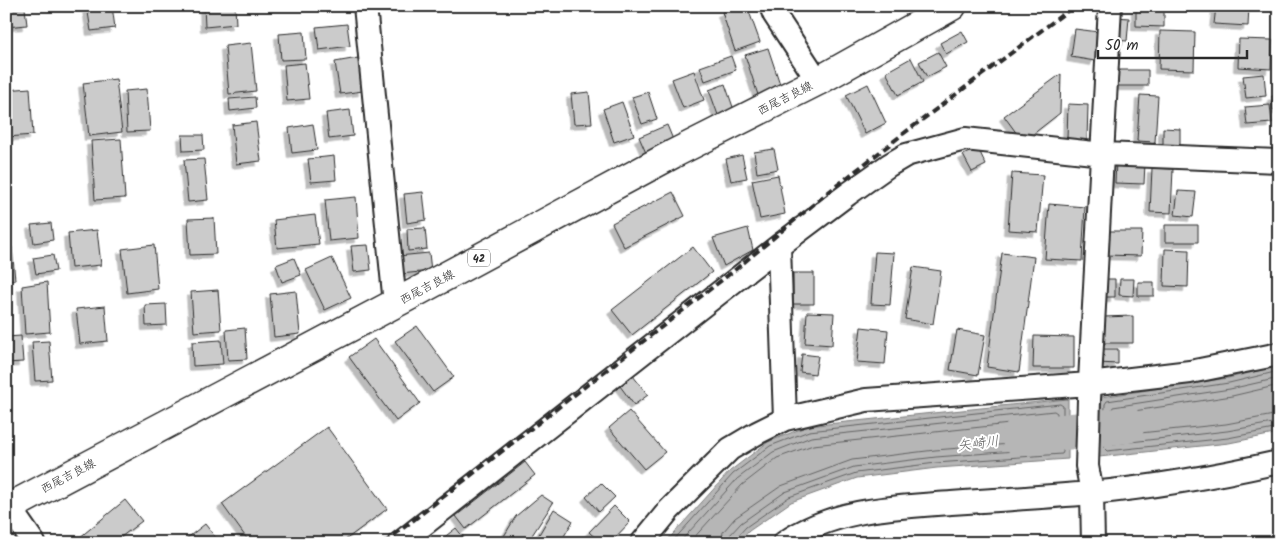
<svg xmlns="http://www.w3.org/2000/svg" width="1285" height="549" viewBox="0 0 1285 549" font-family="Kalam,'Klee One',sans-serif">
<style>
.water{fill:#b6b6b6;stroke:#7e7e7e}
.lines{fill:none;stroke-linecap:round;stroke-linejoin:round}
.shore{stroke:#636363;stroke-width:1}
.river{stroke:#b6b6b6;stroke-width:36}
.building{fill:#cbcbcb;stroke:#2b2b2b;filter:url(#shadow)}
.minor-casing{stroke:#2b2b2b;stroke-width:26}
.primary-casing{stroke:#2b2b2b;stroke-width:31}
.minor{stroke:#fff;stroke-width:22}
.primary{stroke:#fff;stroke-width:28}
.rail{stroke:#2b2b2b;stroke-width:4;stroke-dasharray:8 4;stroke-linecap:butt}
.labels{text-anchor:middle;stroke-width:4;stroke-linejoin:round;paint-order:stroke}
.shield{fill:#fff;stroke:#6b6b6b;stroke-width:1}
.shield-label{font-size:11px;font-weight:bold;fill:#2b2b2b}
.street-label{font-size:12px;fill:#2b2b2b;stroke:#fff}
.water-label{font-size:14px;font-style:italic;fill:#5c5c5c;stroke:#fff}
</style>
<defs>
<filter id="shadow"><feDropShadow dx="-4.5" dy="4.5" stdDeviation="0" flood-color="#0004"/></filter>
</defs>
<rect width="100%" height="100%" fill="#fff"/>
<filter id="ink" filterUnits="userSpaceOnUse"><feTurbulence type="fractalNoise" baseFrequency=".02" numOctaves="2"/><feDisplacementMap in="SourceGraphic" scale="10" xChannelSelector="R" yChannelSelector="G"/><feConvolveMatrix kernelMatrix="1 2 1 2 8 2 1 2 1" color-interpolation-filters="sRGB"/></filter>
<g filter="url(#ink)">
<path class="water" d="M1279,366V433L1229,443L1099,457L1101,397L1228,378Z
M1068,399V459L937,468L857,478L791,502L749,531L738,543H665L730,471L768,442L808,426Z"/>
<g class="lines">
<path class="shore" d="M1279,371L1229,383L1107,401L1105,404L1104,448L1107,451L1228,438L1279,428
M1279,378L1230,389L1113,407L1112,409L1111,441L1113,444L1227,431L1279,422
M1279,385L1232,396L1121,413L1119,415L1118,433L1121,435L1226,424L1279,414
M671,543L733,474L770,446L809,431L1060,404L1063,406V452L1062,454L936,463L856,473L789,497L746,527L736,538L735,543
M679,543L737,479L773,452L811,437L1054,411L1057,413V446L1055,448L936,457L854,467L785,492L741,523L730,535L728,543
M689,543L742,485L777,458L813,445L1047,420L1049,421V439L1048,441L935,450L852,460L781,486L735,518L723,532L721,543"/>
<path class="river" d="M1019,437L1127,425"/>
</g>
<path class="building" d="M87,6H112L115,28L91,31Z
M204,6H235L236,24L205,27Z
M738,6H747L760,42L735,51L722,12Z
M1216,6H1249L1248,26L1214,24Z
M25,8L27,25L6,27V10Z
M1136,8L1164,9V27L1136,26Z
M1116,17L1129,18L1127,41L1114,40Z
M347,24L350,46L319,50L316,27Z
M1075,29L1099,32L1095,61L1071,57Z
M962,31L968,42L946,54L940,43Z
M1160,31L1195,32L1194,70L1159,69Z
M304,32L306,59L281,60L279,34Z
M1239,39L1272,40L1271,69L1238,67Z
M251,43L256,91L229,94L225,46Z
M768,48L781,87L758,95L745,55Z
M938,52L946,67L927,77L919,62Z
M731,56L736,70L705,81L700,67Z
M358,58L363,91L340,94L335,62Z
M911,58L923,82L898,95L886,72Z
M305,63L309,99L287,101L284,65Z
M1118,70H1148V86H1118Z
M694,71L704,100L683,108L672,79Z
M1061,74L1060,113L1023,142L1004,116Z
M1264,74L1266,96L1246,98L1243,76Z
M116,79L122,132L89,136L83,83Z
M725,84L734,110L718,115L709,90Z
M868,84L886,123L865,134L846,95Z
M30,88L33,135L7,137L6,90Z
M147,89L150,131L127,132L125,91Z
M589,92L592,123L574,124L571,94Z
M648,92L657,119L642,124L632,97Z
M1140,95L1158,96L1155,142L1137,141Z
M1279,95V110H1273L1272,96Z
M255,97L256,108L230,111L229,99Z
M622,102L634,135L614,142L603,109Z
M1068,104L1088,105L1087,140L1067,139Z
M1270,105L1272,123L1247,125L1245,107Z
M350,110L353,136L329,139L326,113Z
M256,122L261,161L236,164L232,125Z
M313,124L317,150L292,153L289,128Z
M667,125L674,142L646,153L639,137Z
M1163,128L1180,129V146H1163Z
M182,135H203L204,150L183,151Z
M121,139L125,198L95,200L91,141Z
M978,148L986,165L972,172L963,155Z
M774,149L778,169L757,173L754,152Z
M742,155L747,178L731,181L726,159Z
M334,156L336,180L311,182L308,159Z
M204,159L208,200L188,202L184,160Z
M1116,162L1145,163L1144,184L1115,183Z
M1152,168L1173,169L1171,213L1150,212Z
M1012,173L1043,175L1038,232L1008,230Z
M778,175L785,214L760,219L752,180Z
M1178,191L1196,192L1193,217L1175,215Z
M423,192L426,220L407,223L404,194Z
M673,192L685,216L624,247L612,223Z
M356,197L359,238L329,241L325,200Z
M1049,204L1085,207L1082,261L1045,259Z
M315,215L319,244L277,248L274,220Z
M214,218L216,254L190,255L188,219Z
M51,223L53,240L34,243L31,225Z
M1165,225H1198V242H1165Z
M425,228L427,249L408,251L407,229Z
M748,228L753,250L724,266L713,238Z
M97,230L101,265L71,268L68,233Z
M1106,231H1142L1141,256L1105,255Z
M154,245L158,289L127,293L122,249Z
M368,245L371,270L354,272L351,246Z
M6,247H12L15,280L6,281Z
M693,247L712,272L632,335L612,310Z
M1165,249L1189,250L1188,287L1164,286Z
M875,252L894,253L890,305L871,304Z
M429,253L431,271L400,274L398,256Z
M1002,253L1034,257L1019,372L987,367Z
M53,255L56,271L36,274L33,258Z
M294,258L301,275L282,282L276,265Z
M332,258L351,298L325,310L306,270Z
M913,267L941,271L933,324L905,319Z
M793,273H814V304H793Z
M1101,279H1115V297H1101Z
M1120,279H1134L1133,296L1119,295Z
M47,282L50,332L25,334L22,286Z
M1138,282H1154V296H1138Z
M218,290L221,330L194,332L191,292Z
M296,291L300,334L274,337L270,294Z
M166,304L167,325L146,326L145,305Z
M105,306L108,341L80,344L76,309Z
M807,312L834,313L832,345L805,343Z
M1133,316V343H1103V317Z
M417,326L454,377L433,392L395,341Z
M861,327L888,330L885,364L857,362Z
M245,328L247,359L228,360L226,330Z
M957,330L985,335L978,375L950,370Z
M21,336L23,362L6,363V337Z
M1034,336L1074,337V368H1033Z
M374,339L420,403L396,421L349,357Z
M221,340L223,364L193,366L192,342Z
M49,341L52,380L35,381L32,342Z
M1098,349H1118V364L1098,363Z
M802,354L818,356L815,374L800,372Z
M633,376L648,395L634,405L620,386Z
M629,411L665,452L644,469L609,428Z
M327,427L387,509L341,543H250L222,504Z
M525,462L535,475L466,529L456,516Z
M601,483L615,497L599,512L586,497Z
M541,495L553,503L527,543H500L516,516Z
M125,500L142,521L121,537L126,543H73Z
M614,506L630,522L610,543H601L589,532Z
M554,509L573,521L560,543H534Z
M205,524L220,543H181Z
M456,528L468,543H437Z"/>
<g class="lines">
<defs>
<path id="minor" d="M365,6L395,304
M771,6L774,14L818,81
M779,246L785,419
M9,507L34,543
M400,543L779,246L848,194L889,165L906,155L965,139L1103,154L1279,161
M642,543L669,510L730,449L757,433L785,419L866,400L1089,384L1190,372L1279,354
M784,543C832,509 894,507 951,503C998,500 1045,497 1091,493C1154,487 1217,476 1279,462
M1093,543L1092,493L1087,466L1089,400L1110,6"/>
<path id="primary" d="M6,509L409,296L673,154L818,81L952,6"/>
</defs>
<use href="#minor" class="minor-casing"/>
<use href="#primary" class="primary-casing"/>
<use href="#minor" class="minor"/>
<use href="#primary" class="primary"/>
<path class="rail" d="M384,543L736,269L826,194L903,134L1074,6"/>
</g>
</g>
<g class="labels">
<rect class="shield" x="468" y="249.5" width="22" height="17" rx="4"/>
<g class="shield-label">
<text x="479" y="262">42</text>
</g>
<g class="street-label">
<text transform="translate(785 98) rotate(-27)" y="4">西尾吉良線</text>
<text transform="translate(427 287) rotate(-28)" y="4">西尾吉良線</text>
<text transform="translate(68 476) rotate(-28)" y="4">西尾吉良線</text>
</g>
<g class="water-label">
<text transform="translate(978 443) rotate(-7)" y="5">矢崎川</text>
</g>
</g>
<rect width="1285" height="549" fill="none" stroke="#fff" stroke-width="25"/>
<rect x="12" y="12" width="1260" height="524" fill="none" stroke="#2b2b2b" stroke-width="2" filter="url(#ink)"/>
<path d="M1098 50v8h149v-8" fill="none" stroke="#2b2b2b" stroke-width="2.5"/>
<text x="1105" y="50" font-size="15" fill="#2b2b2b" stroke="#ffffff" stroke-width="4" paint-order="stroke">50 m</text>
</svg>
